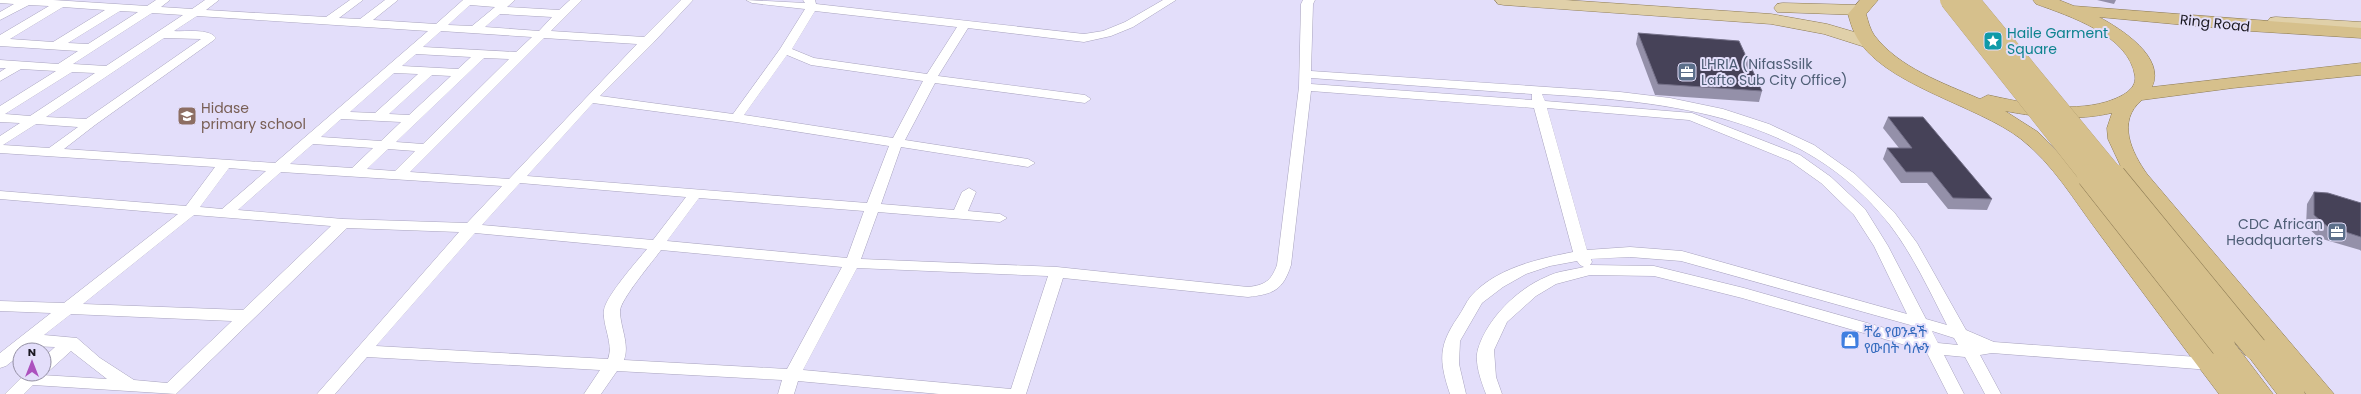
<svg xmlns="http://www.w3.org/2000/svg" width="2361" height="394" viewBox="0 0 2361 394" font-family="Poppins,'Noto Sans Ethiopic',sans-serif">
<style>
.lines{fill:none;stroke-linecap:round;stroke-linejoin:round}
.minor-casing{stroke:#a8a3be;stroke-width:1}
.primary-casing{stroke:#8d7b54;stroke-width:1}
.trunk-casing{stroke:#8d7b54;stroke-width:1}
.minor{fill:#fff;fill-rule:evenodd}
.primary{fill:#e0d0a9;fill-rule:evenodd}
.trunk{fill:#d6c08c;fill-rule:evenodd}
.trunk-bridge-far1-casing{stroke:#8d7b54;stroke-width:20;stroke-linecap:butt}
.trunk-bridge-casing{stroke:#8d7b54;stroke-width:25;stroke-linecap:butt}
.trunk-bridge-far1{stroke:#d6c08c;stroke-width:20}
.trunk-bridge{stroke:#d6c08c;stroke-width:24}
.wall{fill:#9490a9}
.building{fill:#464258;stroke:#757189}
.labels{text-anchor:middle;stroke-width:4;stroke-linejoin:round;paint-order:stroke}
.street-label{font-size:14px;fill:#1a1821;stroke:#e3defa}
.culture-label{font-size:14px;fill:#0d838f;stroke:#e3defa;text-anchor:start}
.service-label{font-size:14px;fill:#4e5e75;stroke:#e3defa;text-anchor:start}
.education-label{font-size:14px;fill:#785e54;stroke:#e3defa;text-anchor:start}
.shop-label{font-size:14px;fill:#366cbe;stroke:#e3defa;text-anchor:start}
</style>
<rect width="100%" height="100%" fill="#e3defa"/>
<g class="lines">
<defs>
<path id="minor" d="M0,0H53L147,6L156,0H170L161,7L192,9L205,0H219L206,10L326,17L350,0H363L339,18L360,19L385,0H398L373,20L436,24L463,0H515L507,7L559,10L570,0H582L551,31L644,37L681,0H693L653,43L600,96L733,114L780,49L805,9L752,3L746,0L805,3L803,0H815L816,4L1084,34L1103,31L1125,22L1163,0H1176L1133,27L1111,36L1084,42L968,28L938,76L1085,95L1091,99L1085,103L935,83L905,140L1028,159L1035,163L1028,167L901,147L881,204L954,210L962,192L969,188L976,192L968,211L1000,214L1007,218L1000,222L878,212L861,259L1057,267L1248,287C1265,285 1271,281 1277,265L1299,87L1301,4L1303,0H1315L1313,4L1311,71L1620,92L1670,98L1723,109L1769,124L1814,145L1855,174L1894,212L1917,243L1966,330L1994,342L2210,358L2216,360L2218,364L2216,368L2210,370L1992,353L1980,355L2001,394H1985L1965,357L1944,355L1964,394H1948L1926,351L1742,298L1654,276L1590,275L1556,284L1536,296L1507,322L1494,350L1496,377L1502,394H1486C1481,381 1474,362 1478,349C1487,319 1517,289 1546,277C1557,271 1572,270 1584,267L1580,265L1577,261L1550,266L1526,274L1503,287L1482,303L1460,341L1459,364L1466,394H1450C1439,361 1438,346 1458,317C1463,310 1466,302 1471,296C1496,268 1538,259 1573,252L1534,108L1311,91L1291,265C1283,290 1274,294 1248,297L1063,278L1026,394H939L798,381L794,394H778L782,380L617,371L601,394H584L600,370L367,357L335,394H317L459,232L347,228L176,394L33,385L24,394H5L25,374L107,379L71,351L50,370L44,372V357L55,347L31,346L26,350H20V355L6,366L0,368V353L51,313L0,311V301L64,303L178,214L0,199V191L186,206L215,167L0,153V136L20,123L0,122V106L56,71L21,69L0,81V72L6,68H0V60L58,64L78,51L0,46V35L49,6L29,5L0,20V12L14,4L0,3ZM470,5L495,7L472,26L448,25ZM63,7L105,10L53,42L10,39ZM120,11L138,12L88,44L68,43ZM815,11L957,27L927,74L814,58L792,49ZM152,13L183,15L106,66L73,64ZM500,14L552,17L539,31L485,27ZM197,16L428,31L275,163L64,149L95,125L214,40L216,38C209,28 186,32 174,31ZM441,31L532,37L516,52L423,47ZM164,38L201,39L86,119L46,117ZM544,38L637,44L509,179L410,172ZM416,54L471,57L458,69L402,66ZM787,55L811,65L923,81L893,138L744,115ZM484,58L509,59L423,144L396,142ZM72,72L95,73L30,116L5,114ZM394,73L418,74L375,113L350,112ZM432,75L451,76L409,115L389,114ZM1311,78L1517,93L1532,94V100L1311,84ZM1542,94C1671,102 1804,115 1890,225C1913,255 1930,292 1947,325L1926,319L1888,246L1865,209L1831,177L1800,155L1692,113L1545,101ZM593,103L736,122L889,146L867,203L527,176ZM1547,108L1689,120L1790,161L1821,183L1854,215L1874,246L1907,314L1682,251L1630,247L1587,250ZM341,119L401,122L381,141L321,137ZM36,124L78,127L49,148L3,145ZM313,144L373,148L352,168L290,164ZM388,149L415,151L395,171L367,169ZM229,168L266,171L222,209L200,207ZM281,172L502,186L467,223L343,219L238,210ZM520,183L686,197L653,240L482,225ZM699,198L864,211L847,258L667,241ZM194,215L331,226L243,310L83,304ZM475,233L647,249C637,261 606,296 604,310C602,326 614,343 608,359L376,346ZM661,250L842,267L787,369L624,360C630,344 620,327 620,311C620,300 653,261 661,250ZM1630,257L1681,261L1914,326L1920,338L1744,288L1654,266L1590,265L1592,262L1591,259ZM857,268L1048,276L1011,389L803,370ZM71,314L232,321L167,383L134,380L100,358L77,338L44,335ZM1932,331L1954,338L1958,345L1938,343Z"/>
<path id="primary" d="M1495,0H1565L1771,14L1827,24L1875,38L1877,42L1875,46L1868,48L1824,34L1771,24L1504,5L1498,4Z
M1783,3L1860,5L1866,6L1869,10L1866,14L1860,15L1777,12L1774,8L1777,4Z
M2276,17L2361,22V32L2270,26L2267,22L2270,18Z"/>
<path id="trunk" d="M1860,0H1878L1866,14C1868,21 1870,29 1874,35C1899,68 1943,83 1980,99L1988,95C2025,103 2068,113 2106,102C2118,98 2137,91 2135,76C2129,35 2069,16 2036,4L2033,0H2059L2074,6L2361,28V38L2249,31L2099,17C2121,29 2166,57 2152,87L2361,63V75L2233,88L2142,100C2116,121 2132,153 2147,174L2334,394H2306L2304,391L2305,394H2277L2242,348L2246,342L2255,339L2262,341L2122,169L2108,139L2107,128L2112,113C2076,121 2042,118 2005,111L2038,132L2073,168L2210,346L2214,340L2223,337L2232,340L2273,394H2219C2178,340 2138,286 2098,232C2074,200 2053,164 2021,139C1978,105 1879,84 1855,34C1852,28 1850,21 1848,14Z"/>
</defs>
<use href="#minor" class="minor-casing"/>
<use href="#primary" class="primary-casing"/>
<use href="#trunk" class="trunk-casing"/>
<use href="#minor" class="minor"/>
<use href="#primary" class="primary"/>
<use href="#trunk" class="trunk"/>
<defs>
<path id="trunk-bridge-far1" d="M1950,0L2090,177
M1969,0L2115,177"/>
<path id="trunk-bridge" d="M2089,176L2223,346
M2114,176L2255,348"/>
</defs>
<use href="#trunk-bridge-far1" class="trunk-bridge-far1-casing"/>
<use href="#trunk-bridge" class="trunk-bridge-casing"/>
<use href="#trunk-bridge-far1" class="trunk-bridge-far1"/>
<use href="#trunk-bridge" class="trunk-bridge"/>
</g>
<path class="wall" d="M2097,0H2116L2114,4Z
M1638,33L1762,91L1759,102L1655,95L1636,44Z
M1888,117L1992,199L1987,210L1948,209L1927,183H1901L1883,159L1887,148H1899L1883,128Z
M2314,192L2361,203V251L2360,250L2319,238L2306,226L2307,204Z"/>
<path class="building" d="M1638,33L1739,41L1762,91L1658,84Z
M1888,117H1923L1992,199L1953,198L1932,172H1906L1887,148H1912Z
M2314,192L2328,193L2361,203V237L2327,226L2314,215Z"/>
<defs>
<symbol id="sight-square" viewBox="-11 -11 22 22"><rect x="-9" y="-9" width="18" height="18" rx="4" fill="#0f9aa8" stroke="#e3defa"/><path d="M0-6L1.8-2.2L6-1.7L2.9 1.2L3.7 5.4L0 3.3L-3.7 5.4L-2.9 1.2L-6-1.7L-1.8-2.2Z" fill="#fff"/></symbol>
<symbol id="office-square" viewBox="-11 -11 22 22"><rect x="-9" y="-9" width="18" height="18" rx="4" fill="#5c6f8a" stroke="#e3defa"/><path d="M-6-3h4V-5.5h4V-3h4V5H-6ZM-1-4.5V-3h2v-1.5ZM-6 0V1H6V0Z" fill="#fff"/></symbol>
<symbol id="school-square" viewBox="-11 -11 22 22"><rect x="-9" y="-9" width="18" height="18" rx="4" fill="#8d6e63" stroke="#e3defa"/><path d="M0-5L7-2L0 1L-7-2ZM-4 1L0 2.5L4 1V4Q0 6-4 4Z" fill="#fff"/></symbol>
<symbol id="shop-square" viewBox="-11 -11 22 22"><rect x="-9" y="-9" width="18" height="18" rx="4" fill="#3f7fe0" stroke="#e3defa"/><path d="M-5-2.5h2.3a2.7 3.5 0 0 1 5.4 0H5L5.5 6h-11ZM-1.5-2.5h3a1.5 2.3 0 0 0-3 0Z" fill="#fff"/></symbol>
</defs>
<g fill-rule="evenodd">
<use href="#sight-square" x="1982" y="30" width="22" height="22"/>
<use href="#office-square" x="1676" y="61" width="22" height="22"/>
<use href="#school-square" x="176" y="105" width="22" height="22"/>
<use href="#office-square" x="2326" y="221" width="22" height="22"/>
<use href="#shop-square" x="1839" y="329" width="22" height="22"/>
</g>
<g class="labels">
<g class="street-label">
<text transform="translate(2215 23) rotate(6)" y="5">Ring Road</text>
</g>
<g class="culture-label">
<text x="2007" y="38">Haile Garment<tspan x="2007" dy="16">Square</tspan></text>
</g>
<g class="service-label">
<text x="1701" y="69">LHRIA (NifasSsilk<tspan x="1701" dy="16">Lafto Sub City Office)</tspan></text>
<text x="2323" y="229" text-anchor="end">CDC African<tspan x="2323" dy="16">Headquarters</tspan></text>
</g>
<g class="education-label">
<text x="201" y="113">Hidase<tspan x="201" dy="16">primary school</tspan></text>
</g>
<g class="shop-label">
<text x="1864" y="337">ቸሬ የወንዳች<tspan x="1864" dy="16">የውበት ሳሎን</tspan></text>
</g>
</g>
<g transform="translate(32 362)"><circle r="19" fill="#e3defa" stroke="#938fa3"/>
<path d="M0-3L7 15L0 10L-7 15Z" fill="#ac52be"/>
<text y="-6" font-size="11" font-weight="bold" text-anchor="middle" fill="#1a1821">N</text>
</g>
</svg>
